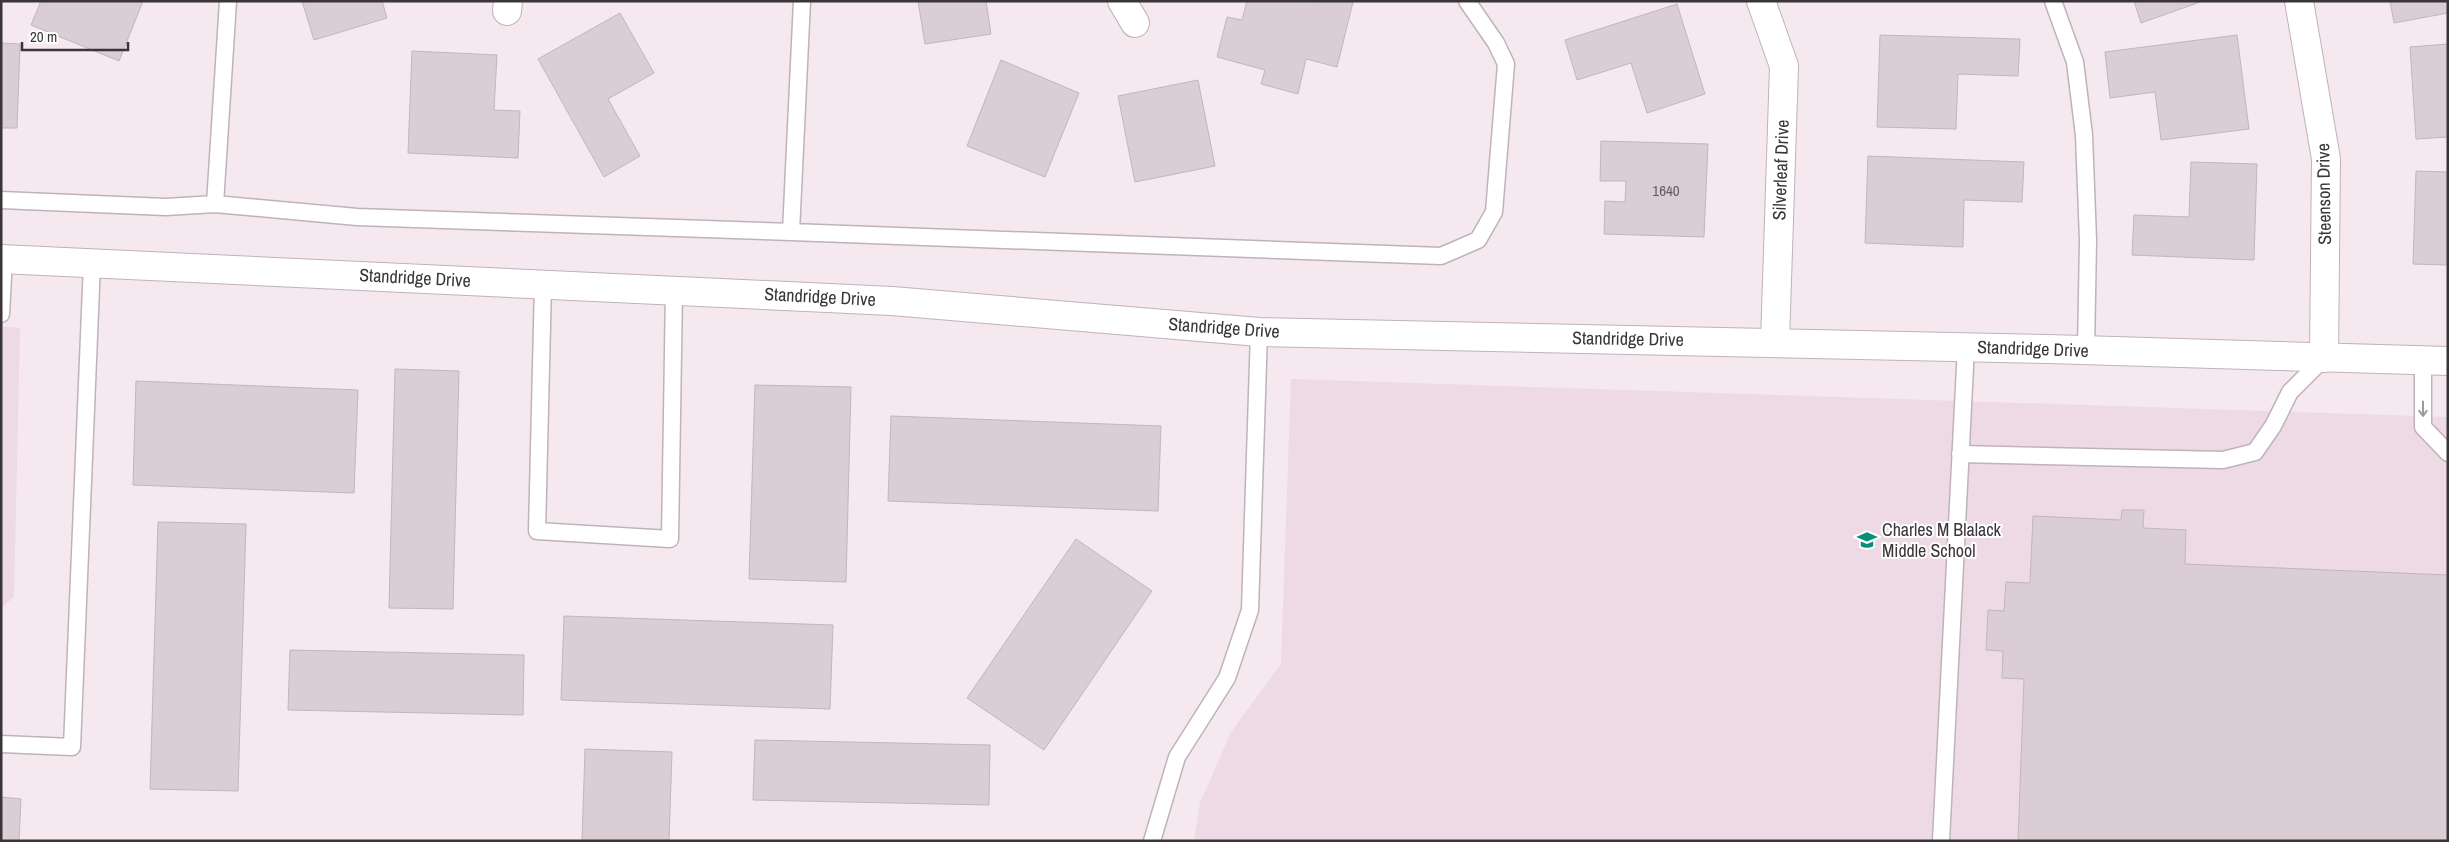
<svg xmlns="http://www.w3.org/2000/svg" width="2449" height="842" viewBox="0 0 2449 842" font-family="'Archivo Narrow',sans-serif">
<style>
.built{fill:#eedae4}
.building{fill:#dacdd4;stroke:#c2b5bb}
.lines{fill:none;stroke-linecap:round;stroke-linejoin:round}
.lane-casing{stroke:#bfb3b9;stroke-width:19}
.street-casing{stroke:#bfb3b9;stroke-width:30}
.secondary-casing{stroke:#bfb3b9;stroke-width:30}
.lane{stroke:#fff;stroke-width:16}
.street{stroke:#fff;stroke-width:28}
.secondary{stroke:#fff;stroke-width:28}
.oneway{stroke:#9c9a9c}
.labels{text-anchor:middle;stroke-width:4;stroke-linejoin:round;paint-order:stroke}
.number-label{font-size:15px;fill:#625b5f}
.street-label{font-size:18px;fill:#3a3538;stroke:#fff}
.poi-label{font-size:18px;fill:#3a3538;stroke:#fff;text-anchor:start}
</style>
<rect width="100%" height="100%" fill="#f5e8ef"/>
<path class="built" d="M1,326L20,328L14,597L1,608Z
M1291,379L2448,417V841H1194L1200,803L1231,732L1281,664Z"/>
<path class="building" d="M41,1H143L119,61L31,25Z
M302,1H382L387,18L314,40Z
M918,1H986L991,34L925,44Z
M1247,1L1353,2L1337,67L1306,59L1298,94L1261,84L1265,70L1217,57L1227,17L1242,20Z
M2134,1H2203L2141,23Z
M2390,1H2448V13L2394,23Z
M1677,4L1705,94L1647,113L1631,63L1577,80L1565,40Z
M620,13L654,73L608,99L640,156L604,177L538,59Z
M1880,35L2020,39L2018,76L1958,74L1956,129L1877,127Z
M2237,35L2249,129L2161,140L2155,92L2110,98L2105,52Z
M1,43L20,44L17,128H1Z
M2448,44V137L2416,139L2410,47Z
M412,51L497,55L494,110L520,111L518,158L408,153Z
M1001,60L1079,93L1045,177L967,146Z
M1198,80L1215,166L1135,182L1118,96Z
M1601,141L1708,144L1704,237L1604,234L1605,201L1625,202L1626,181H1600Z
M1868,156L2024,162L2022,202L1964,200L1963,247L1865,243Z
M2191,162L2257,164L2254,260L2132,255L2134,215L2189,217Z
M2416,171L2448,172V265L2413,264Z
M395,369L459,371L453,609L389,608Z
M136,381L358,390L354,493L133,485Z
M755,385L851,387L846,582L749,579Z
M891,416L1161,426L1158,511L888,501Z
M2122,510H2144L2143,528L2186,530L2185,564L2448,575V841H2018L2024,679L2002,678L2003,651L1986,650L1988,610L2004,611L2006,582L2030,583L2033,516L2121,520Z
M158,522L246,524L238,791L150,789Z
M1076,539L1152,591L1044,750L967,698Z
M564,616L833,625L830,709L561,700Z
M290,650L524,655L523,715L288,710Z
M755,740L990,745L989,805L753,800Z
M585,749L672,752L669,841H582Z
M1,797L21,799L19,841H1Z"/>
<g class="lines">
<defs>
<path id="lane" d="M228,1L215,204L357,217L791,232L802,1
M2053,1L2075,62L2084,135L2088,240L2086,350
M1,200L166,207L215,204
M791,232L1441,256L1478,240L1494,212L1506,64L1496,43L1467,1
M543,284L537,531L670,539L674,290
M1,314L4,259
M2423,360V427L2448,453
M1960,454L2223,460L2255,452L2273,426L2290,392L2324,358
M1,744L72,747L92,263
M1152,841L1177,757L1227,678L1250,610L1259,332
M1941,841L1966,347"/>
<path id="street" d="M1122,1L1135,23
M1761,1L1784,66L1775,342
M2299,1L2326,159L2324,358
M507,11L508,1"/>
<path id="secondary" d="M1,259L892,301L1259,332L2048,349L2448,361"/>
</defs>
<use href="#lane" class="lane-casing"/>
<use href="#street" class="street-casing"/>
<use href="#secondary" class="secondary-casing"/>
<use href="#lane" class="lane"/>
<use href="#street" class="street"/>
<use href="#secondary" class="secondary"/>
</g>
<defs><path id="oneway-shaft" d="M-6 0H5M1.5-3L5.5 0L1.5 3" fill="none" stroke-width="1.6" stroke-linecap="round" stroke-linejoin="round" transform="scale(1.25)"/></defs>
<use class="oneway" href="#oneway-shaft" transform="translate(2423 409) rotate(90)"/>
<defs>
<symbol id="school-bare" viewBox="-9 -9 18 18"><path d="M0-5L7-2L0 1L-7-2ZM-4 1L0 2.5L4 1V4Q0 6-4 4Z" fill="#078f78" stroke="#fff" stroke-width="2.5" paint-order="stroke"/></symbol>
</defs>
<g fill-rule="evenodd">
<use href="#school-bare" x="1853" y="526" width="28" height="28"/>
</g>
<g class="labels">
<g class="number-label">
<text x="1666" y="196">1640</text>
</g>
<g class="street-label">
<text transform="translate(1781 170) rotate(-88)" y="6">Silverleaf Drive</text>
<text transform="translate(2324 194) rotate(-91)" y="6">Steenson Drive</text>
<text transform="translate(415 278) rotate(3)" y="6">Standridge Drive</text>
<text transform="translate(820 297) rotate(3)" y="6">Standridge Drive</text>
<text transform="translate(1224 328) rotate(4)" y="6">Standridge Drive</text>
<text transform="translate(1628 339) rotate(1)" y="6">Standridge Drive</text>
<text transform="translate(2033 349) rotate(2)" y="6">Standridge Drive</text>
</g>
<g class="poi-label">
<text x="1882" y="536">Charles M Blalack<tspan x="1882" dy="21">Middle School</tspan></text>
</g>
</g>
<rect width="2449" height="842" fill="none" stroke="#3a3538" stroke-width="5"/>
<path d="M22 42v8h106v-8" fill="none" stroke="#3a3538" stroke-width="2.5"/>
<text x="30" y="42" font-size="15" fill="#3a3538" stroke="#ffffff" stroke-width="4" paint-order="stroke">20 m</text>
</svg>
